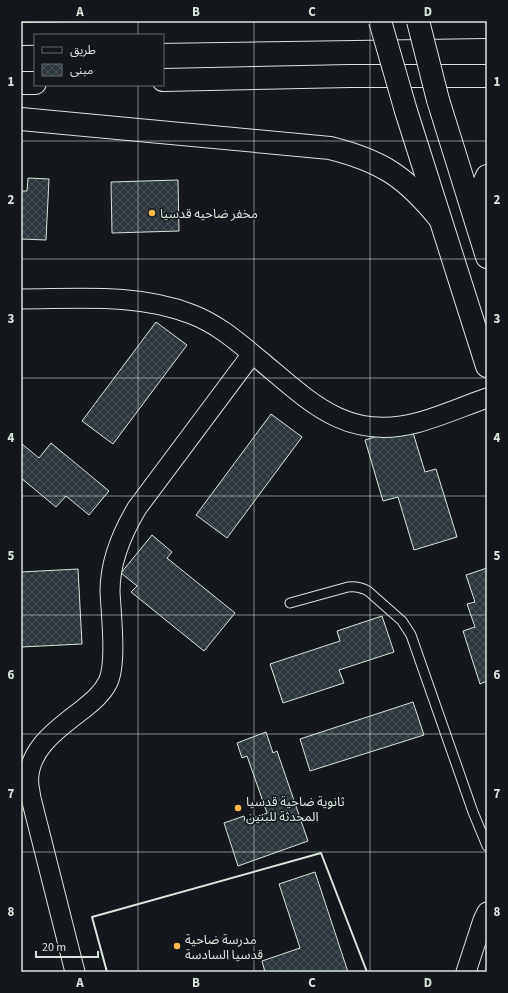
<svg xmlns="http://www.w3.org/2000/svg" width="508" height="993" viewBox="0 0 508 993" font-family="'Source Sans 3','Noto Sans Arabic',sans-serif">
<style>
.building{fill:url(#building-cross-hatch);stroke:#d8e6dc}
.lines{fill:none;stroke-linecap:round;stroke-linejoin:round}
.service-casing{stroke:#d8e6dc;stroke-width:11}
.minor-casing{stroke:#d8e6dc;stroke-width:21}
.secondary-casing{stroke:#d8e6dc;stroke-width:24}
.primary-casing{stroke:#d8e6dc;stroke-width:24}
.service{stroke:#14181c;stroke-width:9}
.minor{stroke:#14181c;stroke-width:19}
.secondary{stroke:#14181c;stroke-width:22}
.primary{stroke:#14181c;stroke-width:22}
.secondary-bridge-casing{stroke:#d8e6dc;stroke-width:24;stroke-linecap:butt}
.secondary-bridge{stroke:#14181c;stroke-width:22}
.wall{stroke:#d8e6dc;stroke-width:2}
.grid{fill:none;stroke:#d8e6dc;stroke-width:1;stroke-opacity:0.55}
.poi-dot{fill:#ffb74d;stroke:#14181c;stroke-width:1.5}
.labels{text-anchor:middle;stroke-width:3;stroke-linejoin:round;paint-order:stroke}
.poi-label{font-size:13px;fill:#d8e6dc;stroke:#14181c;text-anchor:start}
.neatline{fill:none;stroke:#d8e6dc;stroke-width:1.5}
.grid-label{font-size:13px;text-anchor:middle;font-weight:bold;fill:#d8e6dc}
</style>
<defs>
<pattern id="building-cross-hatch" width="8" height="8" patternUnits="userSpaceOnUse"><rect width="8" height="8" fill="#2c363c"/><path d="M0 0l8 8M0 8l8-8" fill="none" stroke="#4a5358"/></pattern>
</defs>
<rect width="100%" height="100%" fill="#14181c"/>
<path class="building" d="M28,178L49,179L46,240L21,239V191H27Z
M178,180L179,231L112,233L111,182Z
M156,322L187,345L113,444L82,421Z
M271,414L302,437L227,538L196,515Z
M411,426L425,472L436,469L457,537L414,550L398,497L383,501L365,440Z
M51,443L109,491L89,515L66,496L56,507L21,478L22,444L39,458Z
M152,535L172,552L167,558L235,613L204,651L131,592L137,586L121,573Z
M487,568V681L480,684L463,631L475,627L467,604L475,602L466,575Z
M78,569L82,644L21,647V572Z
M382,616L394,652L339,670L344,683L283,703L270,664L340,641L337,631Z
M413,702L424,735L310,771L300,739Z
M266,732L273,753L277,751L308,841L238,866L224,823L244,816L245,821L267,813L247,756L242,758L237,743Z
M315,872L348,972H265L262,961L300,948L279,884Z"/>
<g class="lines">
<defs>
<path id="service" d="M290,603L348,587C356,586 361,587 368,591L402,621L411,635L473,812L487,846"/>
<path id="minor" d="M21,299C78,299 137,293 191,314C218,324 239,343 261,361C310,402 347,441 416,423C439,417 464,406 487,398
M75,972L34,810C32,803 30,794 29,786C25,751 57,729 82,710C92,702 102,694 108,682C117,663 111,614 110,591C110,561 122,533 137,508L252,354
M466,972L483,920L487,912"/>
<path id="secondary" d="M438,100L487,257
M406,111L487,366"/>
<path id="primary" d="M21,34L487,27
M163,80L350,76H487
M21,83H35
M21,119L330,148C382,161 406,177 440,219
M476,221L479,195L487,176"/>
</defs>
<use href="#service" class="service-casing"/>
<use href="#minor" class="minor-casing"/>
<use href="#secondary" class="secondary-casing"/>
<use href="#primary" class="primary-casing"/>
<use href="#service" class="service"/>
<use href="#minor" class="minor"/>
<use href="#secondary" class="secondary"/>
<use href="#primary" class="primary"/>
<defs>
<path id="secondary-bridge" d="M380,21L406,111
M418,21L438,100"/>
</defs>
<use href="#secondary-bridge" class="secondary-bridge-casing"/>
<use href="#secondary-bridge" class="secondary-bridge"/>
<path class="wall" d="M107,972L92,917L321,853L367,972"/>
</g>
<path class="grid" d="M138,21V35M254,21V972M370,21V972M138,85V972M21,141H487M21,259H487M21,378H487M21,496H487M21,615H487M21,734H487M21,852H487"/>
<g class="poi-dot">
<circle cx="152" cy="213" r="4"/>
<circle cx="238" cy="808" r="4"/>
<circle cx="177" cy="946" r="4"/>
</g>
<g class="labels">
<g class="poi-label">
<text x="160" y="218">مخفر ضاحيه قدسيا</text>
<text x="246" y="806">ثانوية ضاحية قدسيا<tspan x="246" dy="15">المحدثة للبنين</tspan></text>
<text x="185" y="944">مدرسة ضاحية<tspan x="185" dy="15">قدسيا السادسة</tspan></text>
</g>
</g>
<rect width="508" height="993" fill="none" stroke="#14181c" stroke-width="44"/>
<rect x="34" y="34" width="130" height="52" fill="#14181c" stroke="#626a69"/>
<rect x="42" y="47" width="20" height="6" fill="#14181c" stroke="#626a69"/>
<text x="70" y="54" font-size="12" fill="#d8e6dc">طريق</text>
<rect x="42" y="64" width="20" height="12" fill="url(#building-cross-hatch)" stroke="#626a69"/>
<text x="70" y="74" font-size="12" fill="#d8e6dc">مبنى</text>
<path d="M36 951v6h62v-6" fill="none" stroke="#d8e6dc" stroke-width="2"/>
<text x="42" y="951" font-size="12" fill="#d8e6dc" stroke="#14181c" stroke-width="3" paint-order="stroke">20 m</text>
<rect x="22" y="22" width="464" height="949" class="neatline"/>
<g class="grid-label">
<text x="80" y="16">A</text>
<text x="196" y="16">B</text>
<text x="312" y="16">C</text>
<text x="428" y="16">D</text>
<text x="11" y="86">1</text>
<text x="497" y="86">1</text>
<text x="11" y="204">2</text>
<text x="497" y="204">2</text>
<text x="11" y="323">3</text>
<text x="497" y="323">3</text>
<text x="11" y="442">4</text>
<text x="497" y="442">4</text>
<text x="11" y="560">5</text>
<text x="497" y="560">5</text>
<text x="11" y="679">6</text>
<text x="497" y="679">6</text>
<text x="11" y="798">7</text>
<text x="497" y="798">7</text>
<text x="11" y="916">8</text>
<text x="497" y="916">8</text>
<text x="80" y="987">A</text>
<text x="196" y="987">B</text>
<text x="312" y="987">C</text>
<text x="428" y="987">D</text>
</g>
</svg>
